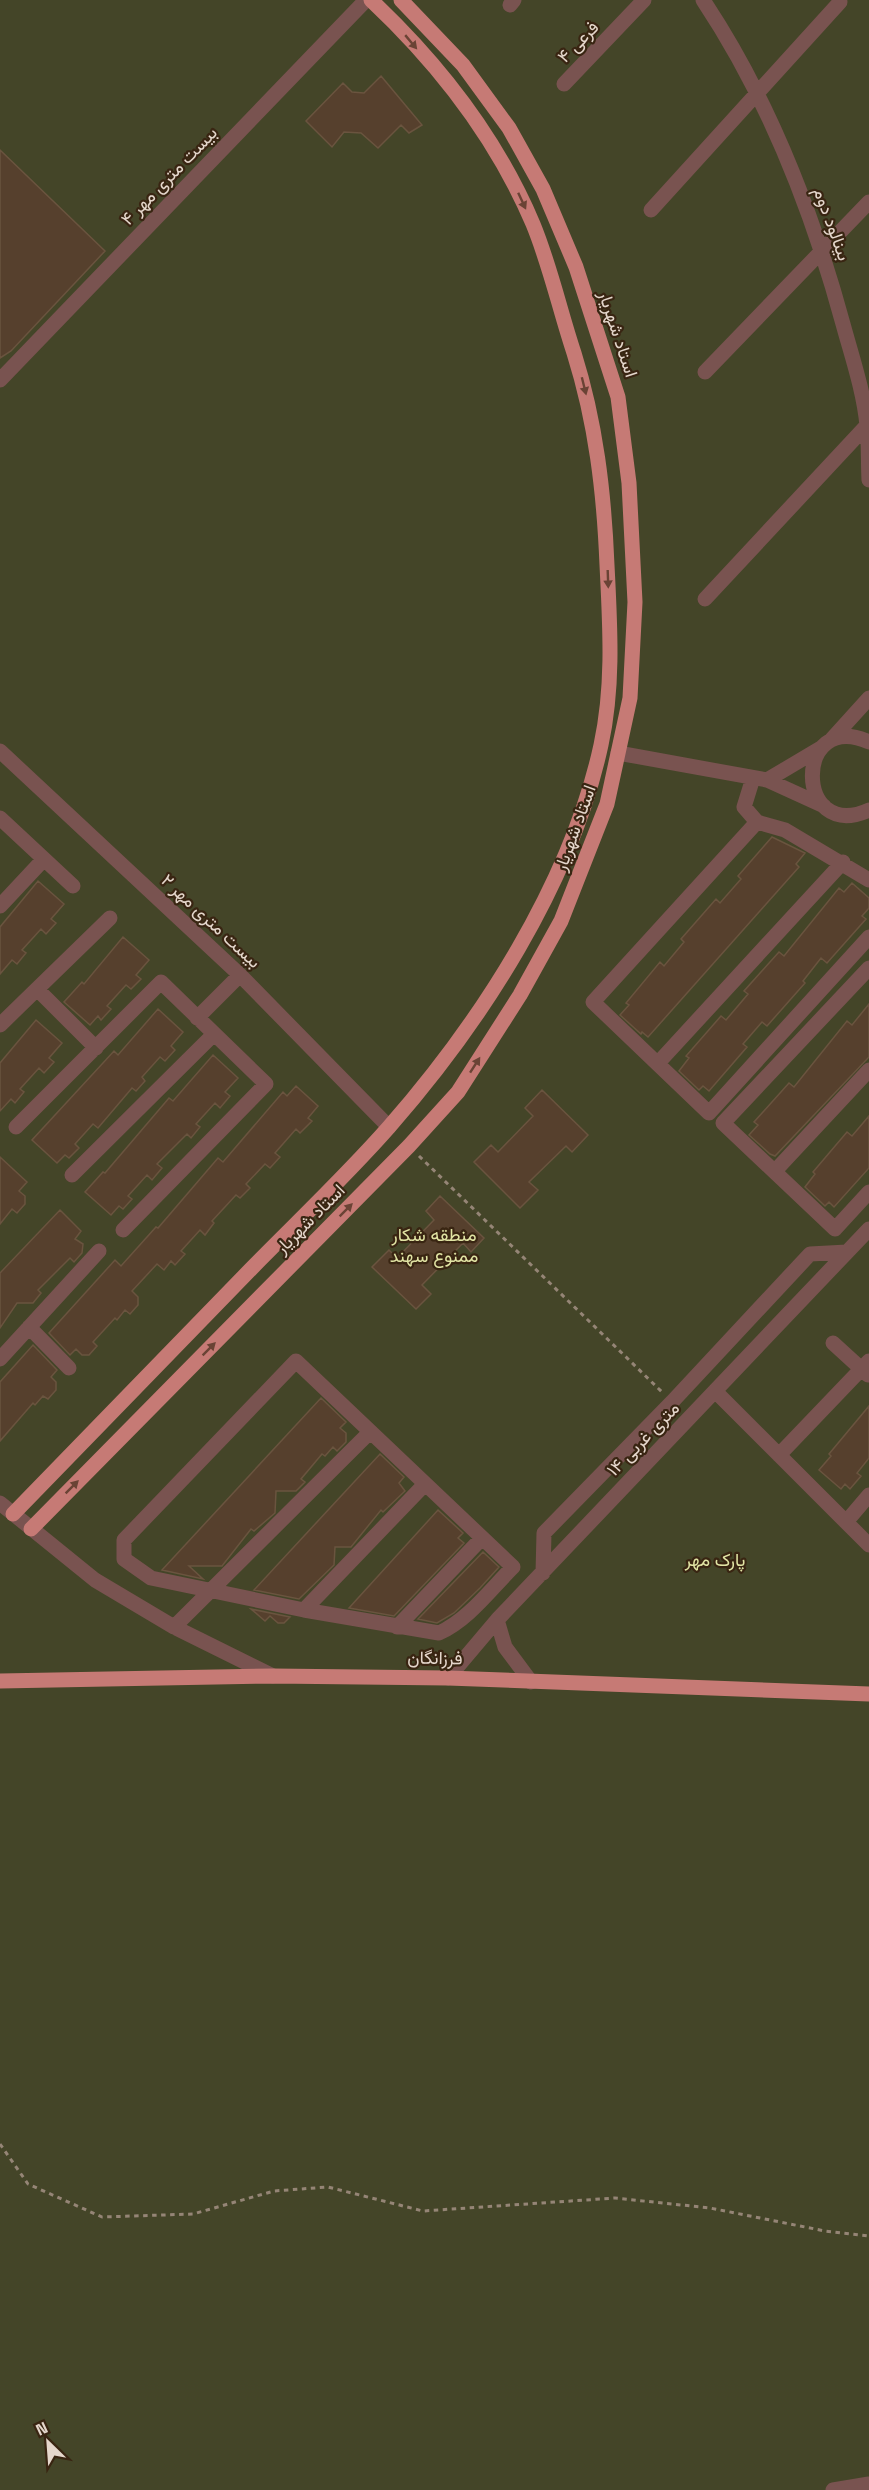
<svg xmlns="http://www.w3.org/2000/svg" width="869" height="2490" viewBox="0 0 869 2490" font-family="'Space Grotesk',Vazirmatn,sans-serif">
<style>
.green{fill:#444528}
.building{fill:#56402d;stroke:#6a543f;stroke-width:1.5}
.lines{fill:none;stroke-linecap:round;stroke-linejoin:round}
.path{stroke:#958576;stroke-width:3;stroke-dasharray:4.5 4.5;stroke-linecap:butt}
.minor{stroke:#795350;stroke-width:15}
.major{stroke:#c67a75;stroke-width:15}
.oneway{fill:#6a4335}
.labels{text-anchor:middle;stroke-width:4.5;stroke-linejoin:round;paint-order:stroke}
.street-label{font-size:18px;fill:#e5d7cc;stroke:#392512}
.park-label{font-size:18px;fill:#e1e4a4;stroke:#392512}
</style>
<rect width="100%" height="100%" fill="#392512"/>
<path class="green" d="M0,0H869V2490H0Z"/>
<path class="building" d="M381,76L422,125L409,133L401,125L378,148L361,133L344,132L332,147L306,121L343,83L352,92L364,93Z
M0,150L105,251L11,351L0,358Z
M772,837L805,853L796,864L799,867L648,1037L642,1032L641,1034L620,1015L629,1005L626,1003L660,962L664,966L684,942L681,939L716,899L720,903L741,879L738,876Z
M38,881L64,904L51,919L56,923L46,934L41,929L22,950L26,953L17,964L12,960L0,974V927Z
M852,883L869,898V908L862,916L866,919L827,963L821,958L803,981L805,983L767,1026L762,1022L743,1044L747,1047L709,1091L703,1086L699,1090L679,1071L689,1058L686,1056L721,1016L726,1020L748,994L744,991L779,952L784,956L839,888L844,892Z
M123,937L149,960L136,975L141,979L131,989L126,985L107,1006L111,1009L101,1020L98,1016L90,1025L64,1002L82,982L84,984Z
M869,1004V1057L775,1156L770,1154L749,1135L758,1125L754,1122L789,1083L794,1087L847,1021L852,1025Z
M158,1009L183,1032L171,1046L175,1050L165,1061L160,1057L142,1077L145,1081L136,1091L132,1088L98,1128L93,1124L75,1144L79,1148L69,1158L65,1155L57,1163L32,1140L114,1051L118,1055Z
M36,1020L62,1043L49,1058L54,1062L44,1073L39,1068L20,1089L24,1092L15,1103L11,1099L0,1111V1063Z
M213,1055L238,1078L225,1092L230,1096L220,1108L215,1103L196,1124L200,1127L191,1138L187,1134L157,1164L162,1168L152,1180L147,1175L128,1196L132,1199L123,1209L119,1206L111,1215L85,1192L103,1172L105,1173L169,1098L173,1101Z
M296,1086L318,1106L308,1118L312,1121L300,1133L296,1129L275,1153L280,1157L270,1168L265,1164L246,1184L250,1188L240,1198L236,1195L212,1221L214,1223L205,1235L200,1230L181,1251L185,1254L175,1265L171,1261L164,1270L157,1264L132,1291L138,1297V1305L130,1314L125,1310L117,1320L115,1318L93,1342L97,1346L89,1355H82L76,1349L70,1355L49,1333L115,1260L121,1266L156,1227L158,1228L218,1158L223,1162L283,1092L287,1096Z
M542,1090L588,1135L572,1152L566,1146L529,1182L538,1190L520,1208L474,1162L491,1145L498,1152L533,1116L525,1108Z
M869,1116V1168L834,1207L829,1202L825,1206L805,1187L815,1174L813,1172L847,1132L852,1136Z
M0,1157L27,1182L19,1191L25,1196V1204L17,1213L12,1209L0,1224Z
M440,1196L484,1238L471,1252L463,1243L422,1285L431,1294L416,1309L372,1267L389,1250L397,1258L434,1220L426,1211Z
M60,1210L81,1231L75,1239L83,1244L82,1253L74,1262L70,1258L38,1290L41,1293L33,1303H17L0,1328V1273Z
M33,1345L57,1370L51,1377L56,1382V1390L48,1399L43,1396L35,1405L33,1403L0,1441V1382Z
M321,1398L346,1422L340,1428L346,1433V1442L337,1451L333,1447L325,1456L322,1454L301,1479L305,1482L296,1491H276L275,1513L254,1531L251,1529L222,1566H189L203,1579L162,1570Z
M869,1406V1458L857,1473L861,1476L850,1489L845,1484L841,1489L819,1470L831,1456L829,1454Z
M380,1454L404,1477L399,1483L405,1491L383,1512L381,1510L351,1547H335L334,1565L299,1599L254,1590Z
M438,1510L463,1533L458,1538L464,1543L394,1616L349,1608Z
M483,1552L499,1567L480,1588L454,1613L437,1623L418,1619Z
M251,1609L290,1617L284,1623H278L270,1616L265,1621Z"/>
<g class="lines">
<path class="path" d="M419,1156L662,1392
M0,2144L28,2184L102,2217L193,2214L274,2191L328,2187L423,2211L615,2198L710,2208L825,2231L869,2236"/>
<path class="minor" d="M703,0C769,99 812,210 843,324C852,357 864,392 867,426C869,444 868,462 869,480
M510,5L514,0
M564,84L644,0
M651,210L840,2
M705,372L869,202
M0,380L366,0
M705,599L869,423
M831,740L869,698
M869,742C793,708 794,844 869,810
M0,751L240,975L389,1127
M618,753L767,780L824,806
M753,778L744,807L757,822L785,830L869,880
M767,780L821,748
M0,818L73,886
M757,822L593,1002L709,1113L869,937
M0,906L44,859
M869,968L723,1123L835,1229L869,1192
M37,989L96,1048
M197,1018L240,975
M0,1025L110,918
M659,1062L843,862
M16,1127L161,982L266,1084L123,1230
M775,1171L869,1070
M72,1175L214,1034
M29,1327L69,1368
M833,1343L868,1375
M0,1359L99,1251
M296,1361L513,1567C490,1590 468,1620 439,1633L304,1610L151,1578L124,1559V1540Z
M715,1391L869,1545
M779,1455L869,1361
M0,1503L95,1580L174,1627L273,1676
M846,1522L869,1495
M543,1573L544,1533L672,1402L810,1254L847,1252
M304,1610L425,1484
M497,1620L505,1647L531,1682
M174,1627L370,1432
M397,1627L482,1538
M448,1678L497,1620L869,1229
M833,2490L869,2484"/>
<path class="major" d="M13,1514C92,1432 172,1351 251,1269C297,1222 346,1176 389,1127C482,1021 571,883 601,745C614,685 610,626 607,565C604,492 596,423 574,353C560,311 550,265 533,224C497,139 438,63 371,0
M31,1529L409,1146L458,1092L520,995L561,921L607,804L630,698L635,602L629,483L618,397L576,267L543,189L509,128L463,65L401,0
M0,1681L273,1676L448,1678L869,1694"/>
</g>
<defs><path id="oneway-solid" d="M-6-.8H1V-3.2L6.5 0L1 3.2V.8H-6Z" transform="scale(1.5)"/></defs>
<g class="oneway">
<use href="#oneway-solid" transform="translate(411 42) rotate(50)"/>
<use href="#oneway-solid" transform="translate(522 201) rotate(65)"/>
<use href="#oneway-solid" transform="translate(584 386) rotate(76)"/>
<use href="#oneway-solid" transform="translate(608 579) rotate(88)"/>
<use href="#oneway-solid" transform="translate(475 1065) rotate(-57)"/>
<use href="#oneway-solid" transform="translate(346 1210) rotate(-45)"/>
<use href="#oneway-solid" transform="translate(209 1349) rotate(-45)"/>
<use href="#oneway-solid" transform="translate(72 1487) rotate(-45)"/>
</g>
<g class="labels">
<g class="street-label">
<text transform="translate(578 42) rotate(-46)" y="6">فرعی ۴</text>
<text transform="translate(169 176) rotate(-46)" y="6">بیست متری مهر ۴</text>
<text transform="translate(832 224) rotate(70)" y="6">بینالود دوم</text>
<text transform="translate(618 334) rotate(72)" y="6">استاد شهریار</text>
<text transform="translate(575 828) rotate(-70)" y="6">استاد شهریار</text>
<text transform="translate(211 921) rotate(43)" y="6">بیست متری مهر ۲</text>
<text transform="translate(310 1219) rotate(-45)" y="6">استاد شهریار</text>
<text transform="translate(643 1439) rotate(-46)" y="6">۱۴ متری غربی</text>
<text transform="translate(435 1658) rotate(1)" y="6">فرزانگان</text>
</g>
<g class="park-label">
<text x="434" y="1241">منطقه شکار<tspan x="434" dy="21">ممنوع سهند</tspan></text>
<text x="715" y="1566">پارک مهر</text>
</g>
</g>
<g transform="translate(48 2442) rotate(335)" stroke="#392512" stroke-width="4.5" paint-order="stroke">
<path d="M0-4.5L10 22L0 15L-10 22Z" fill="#e5d7cc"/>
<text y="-9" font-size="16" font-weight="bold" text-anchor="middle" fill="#e5d7cc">N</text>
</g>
</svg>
